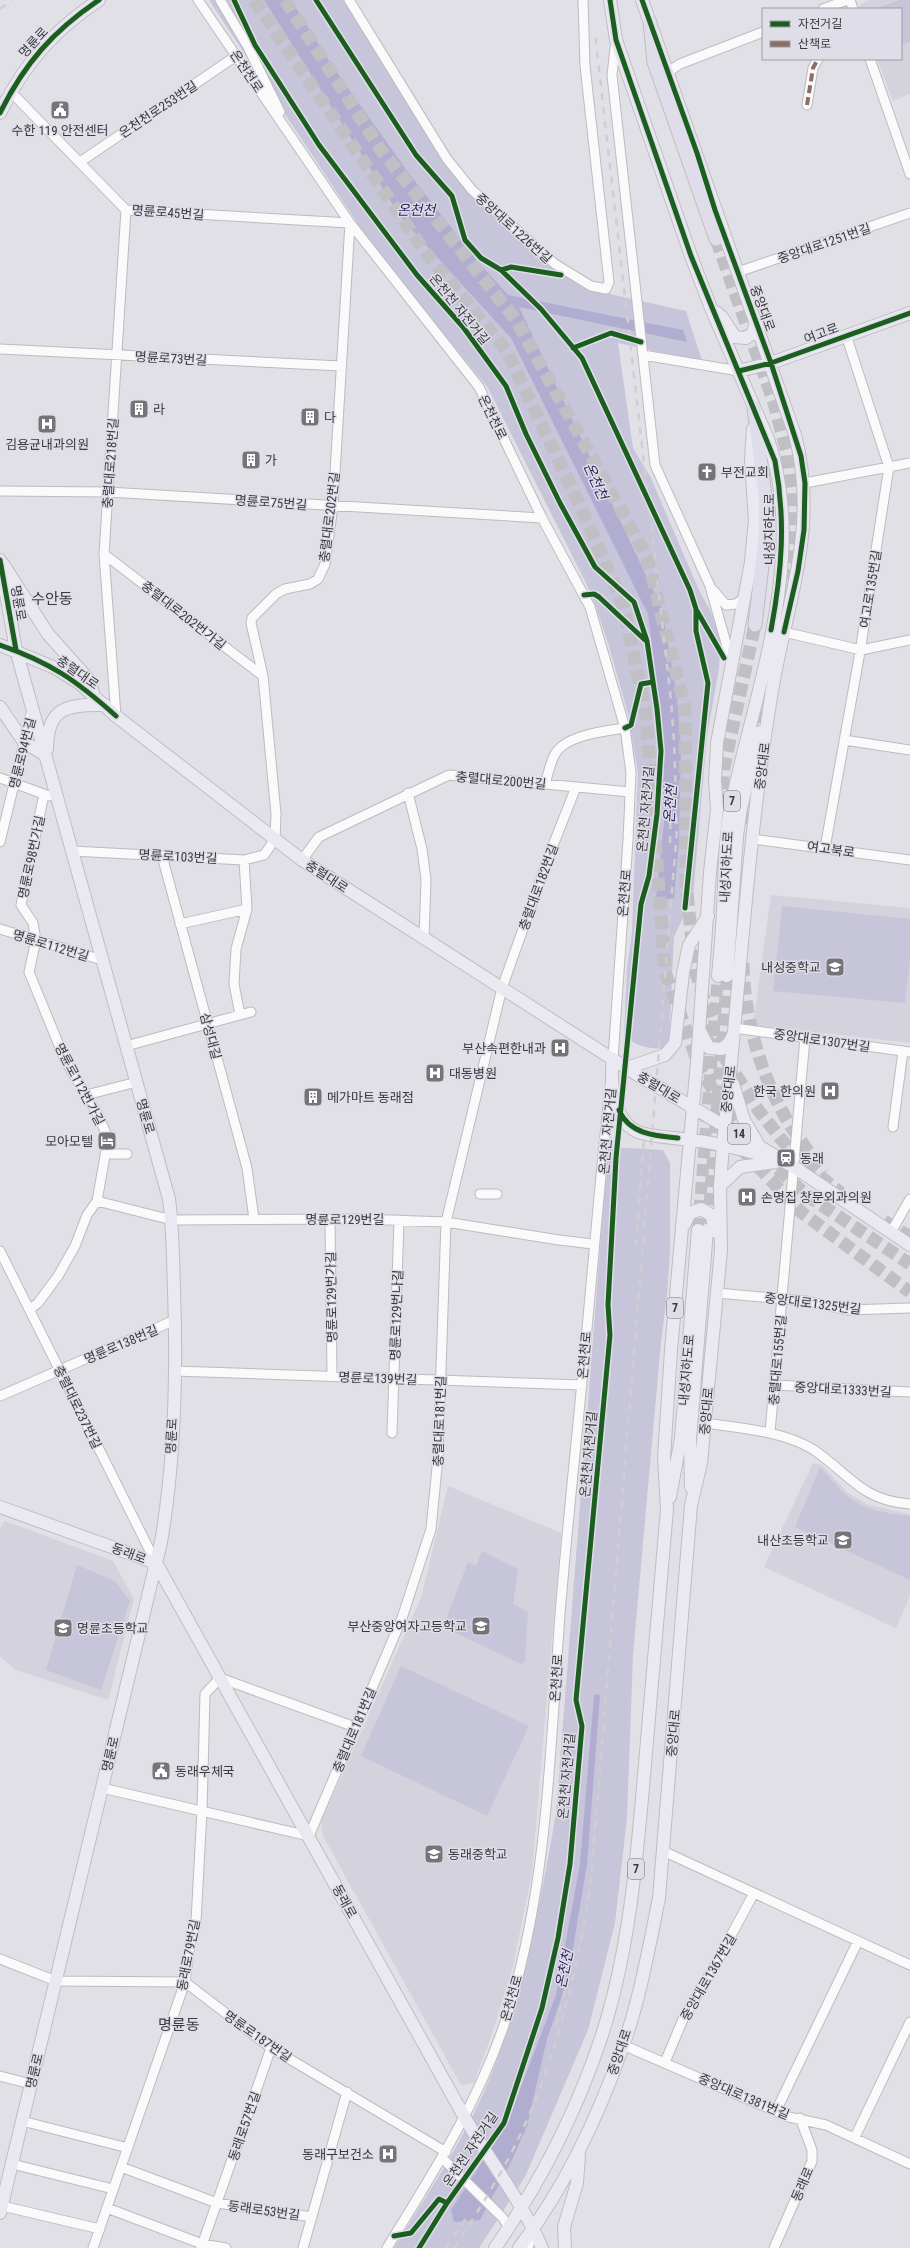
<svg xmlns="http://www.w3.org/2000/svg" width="910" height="2248" viewBox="0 0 910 2248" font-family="'Roboto Condensed','Noto Sans KR',sans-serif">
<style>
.built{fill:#d3d2dd}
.green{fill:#c7c5da}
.water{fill:#b1add0}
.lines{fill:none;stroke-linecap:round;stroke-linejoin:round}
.major-tunnel{stroke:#c0bfc4;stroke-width:12;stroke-dasharray:12 6;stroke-linecap:butt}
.highway-tunnel{stroke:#c0bfc4;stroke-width:13;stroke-dasharray:13 6;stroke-linecap:butt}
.minor-casing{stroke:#bcbbc0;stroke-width:11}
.major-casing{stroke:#bebec1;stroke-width:14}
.highway-casing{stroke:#bebec1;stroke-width:15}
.minor{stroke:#fafafb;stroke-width:9}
.major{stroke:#eae8f1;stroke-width:12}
.highway{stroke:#dfdde9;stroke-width:13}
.rail{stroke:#cfcfd1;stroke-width:2.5;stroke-dasharray:7 7;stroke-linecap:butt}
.quiet{stroke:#8d6e63;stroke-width:4;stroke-dasharray:8 4;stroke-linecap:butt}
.cycleway-casing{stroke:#dfdee8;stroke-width:8}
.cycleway{stroke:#1b5e20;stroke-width:5}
.labels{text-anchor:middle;stroke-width:3;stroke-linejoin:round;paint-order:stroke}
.shield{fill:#dfdee8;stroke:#6c6b71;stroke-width:1}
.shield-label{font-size:12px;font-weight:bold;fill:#3a3a3e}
.street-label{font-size:13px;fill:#3a3a3e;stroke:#dfdee8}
.poi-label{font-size:13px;fill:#3a3a3e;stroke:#dfdee8;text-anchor:start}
.water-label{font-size:14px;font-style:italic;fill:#2c1d57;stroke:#dfdee8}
.quarter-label{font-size:15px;fill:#3a3a3e;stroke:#dfdee8}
</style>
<rect width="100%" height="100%" fill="#e1e0e6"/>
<path class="built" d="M870,0H910V94L893,101L877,59H901V9H858L861,4Z
M771,895L910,908V1043L753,1025Z
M813,1463L822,1465L847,1492L868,1505L910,1514V1596L896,1628L764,1567Z
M448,1486L561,1533L532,1872L513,1966L493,2031L474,2083L461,2085L323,1836L321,1822L421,1598Z
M5,1521L113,1561L134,1599L108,1700L16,1670L0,1657V1528Z"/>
<path class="green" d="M209,0H343L435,149L470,195L526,247L549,265L583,288L686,311L702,361L618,343L633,448L651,478L698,588L715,620L721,637L719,669L707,736L693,896L674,937L669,1041L662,1049C647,1048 634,1046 624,1035L627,969L632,932L638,773L628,714L608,643L595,604L585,581L488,388L401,281L360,227Z
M899,0H910V42L901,46V9H875Z
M782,906L910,919V958L905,1003L773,991Z
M608,1147L663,1150L670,1163V1250L667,1295L661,1342L633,1655L627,1818L615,1923L588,2030L525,2177L479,2248H394C432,2187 474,2125 498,2057C526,1977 542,1895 556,1813Z
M820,1467C853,1505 860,1510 910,1516V1580L795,1527Z
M482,1551L518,1569L513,1604L528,1612L525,1661L521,1664L443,1627L468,1562L476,1566Z
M77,1565L115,1581L130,1601L101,1690L46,1670Z
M401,1666L529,1726L487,1816L361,1756Z"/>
<path class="water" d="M264,0H291L331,64L407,171L478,262L508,295L683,330L687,342L519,307L662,609L677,696L681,748L679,843L674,898L663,900L656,898L664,822L661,717L648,614L511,338L402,219Z
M597,1694L600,1696L587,1864L572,1954L562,1996L547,2039L527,2126L512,2160L480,2220L454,2222L451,2210L507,2124L556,1995L580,1864L594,1695Z"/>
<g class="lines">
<path class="major-tunnel" d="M708,1223L727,976
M698,1230L718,976"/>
<path class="highway-tunnel" d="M254,0L425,252L506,350L578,501L623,604L646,716L665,972L701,1071L740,1132L749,1140
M285,0L381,150L516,320L647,557L685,708L686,884L695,969L718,1047L759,1111L781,1139L800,1160L841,1193
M716,239L774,403L787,453L791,489V536L784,579
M758,742L771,659
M720,808L724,767L755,625
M748,824L752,776
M743,963C744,1019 762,1081 792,1128C802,1143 813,1158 823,1173
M708,1037L707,1067L711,1079
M725,1120L732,1139L801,1212L910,1292
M764,1156L805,1194L910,1264
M884,1221L910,1237"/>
<defs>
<path id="minor" d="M198,0L350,223L479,387L542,518L590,607L625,728L631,773L628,840L613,1059
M220,0L248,47L280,112
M349,0L447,159L472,190L555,264L591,286L606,289L609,282L585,66L583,0
M850,0L853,9
M823,9L847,0
M616,40L612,75L655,465L710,586L731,661
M870,59L910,174
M668,72L680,64L763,32
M10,91L126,210L350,223L333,506L325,564L318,579L310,584L285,589L276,594L252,618L251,623L263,676L276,814L275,839L264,855L244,860L72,851
M807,105L813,68L818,59
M80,162L236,56
M738,272L910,213
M0,349L341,366
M643,355L739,371
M805,483L910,463
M0,491L108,492L542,518
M104,554L263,676
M713,590L726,605L736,604L744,598
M784,632L861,650L910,640
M116,716L104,554L126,210
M844,740L910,750
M0,778L49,796
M545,784C548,775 550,763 555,754C566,735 605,731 625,728
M408,793L422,849L426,880L424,938
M753,839L910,860
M0,842L32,710
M825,848L860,652L889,467L846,335
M162,856L247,1168L254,1219
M302,860L319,837L449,775L630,792
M180,924L247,909
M0,929L102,960
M240,1015L234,984L236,949L247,909L244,860
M734,1028L910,1052
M126,1046L251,1012
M86,1095L137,1082
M893,1127L903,1051
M105,1154H127
M480,1194H497
M97,1201L172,1220L360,1219L446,1222L559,1240L593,1244
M330,1219L332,1376
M891,1232L910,1199
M0,1251L156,1563
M717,1293L806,1301L847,1310L910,1308
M30,1309L38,1303L58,1276L75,1246L87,1215L97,1201L107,1145L105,1131L98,1115L65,1060L29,972L36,940L33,923L21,905L44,794
M175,1371L582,1385
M775,1385L910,1392
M0,1396L175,1320
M705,1423C740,1428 784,1431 814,1450C849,1474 862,1501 910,1504
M770,1432L805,1038
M392,1433L399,1220
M102,1788L309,1836L402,1618L431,1529L438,1457L446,1222L502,988L550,853L576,787
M663,1851L910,1965
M0,1959L56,1981L185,1982L271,2048L446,2152
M623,2045L789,2117L826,2125L910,2164
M665,2062L684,2017L714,1967L754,1893
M0,2076L31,2084
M776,2111L858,1941
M22,2121L128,2148
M855,2137L910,2022
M442,2158L502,2217L509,2227
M12,2164L113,2189
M121,2167L217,2203L312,2217
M2,2206L100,2229
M107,2208L202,2244L226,2248
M93,2248L185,1982L190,1944L196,1921L202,1811L205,1694L220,1678L355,1727
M201,2248L271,2048
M303,2248L347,2092
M387,2248C431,2176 477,2105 504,2025C548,1892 550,1752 560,1614C566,1540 574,1466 581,1392C591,1290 599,1188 610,1086
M528,2248L533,2232
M774,2248L812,2161V2150L800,2118"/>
<path id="major" d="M610,0L616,40L691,256L711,308L768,439C809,557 754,693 730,810C725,835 725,862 724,888C723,917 721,946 718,976
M0,113C24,64 53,31 99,0
M716,312L722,317L735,337L746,338L753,333L756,321
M739,371L771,363L910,313
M0,560L16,650L169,1199C173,1229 173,1259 174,1290C177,1374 175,1460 161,1542L0,2213
M3,564L48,634L89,680L94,696
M0,645L55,668L79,683L116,716L302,860L636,1074L794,1167L910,1245
M0,707L24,742L45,755
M47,749C47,707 68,704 105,705
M727,976L737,836L741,808L760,732
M700,1031L709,1048L722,1049L729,1043L734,1033
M613,1059C610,1083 613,1124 641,1133C660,1138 680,1138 699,1141C722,1144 744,1150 767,1156
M627,1068L665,1055L675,1043L683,973L689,945L708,916
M733,1084L744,1120L758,1144
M720,1186L740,1167L776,1162
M684,1225L690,1213L701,1209L711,1215L716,1232
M691,1487L690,1439L707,1230
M670,1497L681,1438L698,1230
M0,1507L156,1563L465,2118C490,2162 522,2201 542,2248
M495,2248C540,2183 576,2113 601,2038C630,1950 637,1856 645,1764C652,1679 659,1594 667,1509L664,1457L671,1350L697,1062L710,872L717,809L715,781L717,743L751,562L755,520L751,461L753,429
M519,2248C565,2187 598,2118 623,2046C640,1999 649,1947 659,1898L691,1505L701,1463L721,1250L720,1186L723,1144C739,996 747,845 771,697C785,606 820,529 795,435L642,0
M565,2248L564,2227L577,2183L579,2155"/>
<path id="highway" d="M650,22L654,62L716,239
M754,408L765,496V540L755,625"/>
</defs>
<use href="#minor" class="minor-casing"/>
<use href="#major" class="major-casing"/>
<use href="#highway" class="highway-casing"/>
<use href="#minor" class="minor"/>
<use href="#major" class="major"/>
<use href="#highway" class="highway"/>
<path class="rail" d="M0,9L12,0
M670,843L671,783
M636,1246L644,1138
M556,2025L569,1974
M446,2248L466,2218
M454,2248C467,2227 482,2206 494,2184C548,2094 573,1991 590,1889L677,830L674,741L671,700L595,34"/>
<path class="quiet" d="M824,8V9
M807,105L813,68L818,59"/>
<defs>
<path id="cycleway" d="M234,0L255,45L319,145L417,275L463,327L506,386L526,434L560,503L595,567L634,602L647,641L657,709L661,751L657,814L649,876L641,904L616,1158L608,1305L610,1335L576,1700L582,1726L570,1864L558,1938L542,2008L504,2123L447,2203L419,2248
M316,0L416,155L452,196L465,240L481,258L501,270L541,309L582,358L690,590L696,609V631L708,683L685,908
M610,0L616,40L691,256L775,461C786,520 782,571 771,630
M642,0L697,153L715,210L771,363L801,456L805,483L804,530L798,571L784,632
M0,113C24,64 53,31 99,0
M501,270L511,267L561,275
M573,348L611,333L641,342
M739,371L771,363L910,313
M0,560L16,650
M584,595L594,594L599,597L645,640
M697,611L724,658
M0,645C50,662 77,681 116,716
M625,728L631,725L641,684L653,682
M619,1110C629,1134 655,1136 678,1138
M394,2236L411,2233L439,2199L447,2203"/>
</defs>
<use href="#cycleway" class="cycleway-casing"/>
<use href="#cycleway" class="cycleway"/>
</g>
<defs>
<symbol id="civic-square" viewBox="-11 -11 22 22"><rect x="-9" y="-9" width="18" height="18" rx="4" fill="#747479" stroke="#dfdee8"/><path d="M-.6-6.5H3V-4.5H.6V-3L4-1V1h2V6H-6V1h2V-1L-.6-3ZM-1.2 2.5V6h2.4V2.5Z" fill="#fff"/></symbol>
<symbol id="building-square" viewBox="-11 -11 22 22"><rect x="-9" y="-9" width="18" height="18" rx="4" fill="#747479" stroke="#dfdee8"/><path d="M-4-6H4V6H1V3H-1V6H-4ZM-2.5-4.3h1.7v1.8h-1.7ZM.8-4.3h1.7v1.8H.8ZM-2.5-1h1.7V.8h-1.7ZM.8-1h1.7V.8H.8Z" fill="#fff"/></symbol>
<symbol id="hospital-square" viewBox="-11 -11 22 22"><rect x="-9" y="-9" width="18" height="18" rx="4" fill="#747479" stroke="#dfdee8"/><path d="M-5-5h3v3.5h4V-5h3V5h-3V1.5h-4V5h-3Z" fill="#fff"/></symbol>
<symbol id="church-square" viewBox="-11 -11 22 22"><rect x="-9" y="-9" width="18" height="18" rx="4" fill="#747479" stroke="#dfdee8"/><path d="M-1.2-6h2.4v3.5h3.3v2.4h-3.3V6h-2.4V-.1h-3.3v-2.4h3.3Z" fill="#fff"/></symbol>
<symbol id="school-square" viewBox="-11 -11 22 22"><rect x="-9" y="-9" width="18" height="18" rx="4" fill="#747479" stroke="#dfdee8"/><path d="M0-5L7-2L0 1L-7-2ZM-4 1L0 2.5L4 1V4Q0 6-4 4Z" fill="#fff"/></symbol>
<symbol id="hotel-square" viewBox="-11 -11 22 22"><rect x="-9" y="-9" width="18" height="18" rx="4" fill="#747479" stroke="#dfdee8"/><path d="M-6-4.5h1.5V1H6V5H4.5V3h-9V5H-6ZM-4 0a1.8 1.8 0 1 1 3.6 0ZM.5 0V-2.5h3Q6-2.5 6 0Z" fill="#fff"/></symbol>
<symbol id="station-square" viewBox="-11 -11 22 22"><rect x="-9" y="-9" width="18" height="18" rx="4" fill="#747479" stroke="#dfdee8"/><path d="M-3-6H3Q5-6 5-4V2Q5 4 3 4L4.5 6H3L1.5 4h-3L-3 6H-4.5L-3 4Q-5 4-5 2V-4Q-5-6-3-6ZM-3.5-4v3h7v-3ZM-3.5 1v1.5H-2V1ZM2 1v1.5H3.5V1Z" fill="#fff"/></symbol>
</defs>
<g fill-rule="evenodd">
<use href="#civic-square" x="49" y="99" width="22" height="22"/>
<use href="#building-square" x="128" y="398" width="22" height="22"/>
<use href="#building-square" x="299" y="406" width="22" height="22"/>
<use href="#hospital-square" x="36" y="413" width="22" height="22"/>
<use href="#building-square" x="240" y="449" width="22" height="22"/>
<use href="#church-square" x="696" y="461" width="22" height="22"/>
<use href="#school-square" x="824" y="956" width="22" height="22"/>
<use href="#hospital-square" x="549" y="1037" width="22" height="22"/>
<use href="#hospital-square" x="424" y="1062" width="22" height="22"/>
<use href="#hospital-square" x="819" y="1080" width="22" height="22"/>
<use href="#building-square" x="302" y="1086" width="22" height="22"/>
<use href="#hotel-square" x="96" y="1130" width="22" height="22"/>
<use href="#station-square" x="775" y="1147" width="22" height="22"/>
<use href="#hospital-square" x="736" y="1186" width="22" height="22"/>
<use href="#school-square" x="832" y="1529" width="22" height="22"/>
<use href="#school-square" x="470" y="1615" width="22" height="22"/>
<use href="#school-square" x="52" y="1617" width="22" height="22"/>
<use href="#civic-square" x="150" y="1760" width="22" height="22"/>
<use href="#school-square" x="423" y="1843" width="22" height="22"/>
<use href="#hospital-square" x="377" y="2143" width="22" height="22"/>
</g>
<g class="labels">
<g class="shield">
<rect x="724" y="791" width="16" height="20" rx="3"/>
<rect x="728" y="1124" width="22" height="20" rx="3"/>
<rect x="667" y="1298" width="16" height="20" rx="3"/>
<rect x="628" y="1859" width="16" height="20" rx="3"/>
</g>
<g class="shield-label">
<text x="732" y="805">7</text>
<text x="739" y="1138">14</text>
<text x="675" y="1312">7</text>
<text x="636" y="1873">7</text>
</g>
<g class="street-label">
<text transform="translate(33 42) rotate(-47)" y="5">명륜로</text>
<text transform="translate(247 71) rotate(56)" y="5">온천천로</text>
<text transform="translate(158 109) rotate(-34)" y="5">온천천로253번길</text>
<text transform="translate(168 212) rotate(4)" y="5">명륜로45번길</text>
<text transform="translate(514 228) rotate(42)" y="5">중앙대로1226번길</text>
<text transform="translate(824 243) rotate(-19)" y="5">중앙대로1251번길</text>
<text transform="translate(763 308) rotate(70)" y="5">중앙대로</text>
<text transform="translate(460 309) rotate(51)" y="5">온천천 자전거길</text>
<text transform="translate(821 333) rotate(-21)" y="5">여고로</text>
<text transform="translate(171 358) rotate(3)" y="5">명륜로73번길</text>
<text transform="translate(493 417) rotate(64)" y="5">온천천로</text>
<text transform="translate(110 463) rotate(-86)" y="5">충렬대로218번길</text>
<text transform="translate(271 502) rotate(4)" y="5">명륜로75번길</text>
<text transform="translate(329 517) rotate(-83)" y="5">충렬대로202번길</text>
<text transform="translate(769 529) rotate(-90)" y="5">내성지하도로</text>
<text transform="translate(870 589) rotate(-81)" y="5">여고로135번길</text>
<text transform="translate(19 603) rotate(80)" y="5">명륜로</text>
<text transform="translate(184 615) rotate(38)" y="5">충렬대로202번가길</text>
<text transform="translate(78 672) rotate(35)" y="5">충렬대로</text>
<text transform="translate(22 753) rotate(-76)" y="5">명륜로94번길</text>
<text transform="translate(762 766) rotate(-83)" y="5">중앙대로</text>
<text transform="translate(501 780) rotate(5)" y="5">충렬대로200번길</text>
<text transform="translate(645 809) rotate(-85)" y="5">온천천 자전거길</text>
<text transform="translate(831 849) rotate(8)" y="5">여고북로</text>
<text transform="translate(178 856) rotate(3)" y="5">명륜로103번길</text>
<text transform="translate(31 857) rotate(-78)" y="5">명륜로98번가길</text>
<text transform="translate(726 867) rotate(-87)" y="5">내성지하도로</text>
<text transform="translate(327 876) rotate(33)" y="5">충렬대로</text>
<text transform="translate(538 887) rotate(-70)" y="5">충렬대로182번길</text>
<text transform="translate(624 893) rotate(-85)" y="5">온천천로</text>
<text transform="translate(51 945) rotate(17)" y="5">명륜로112번길</text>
<text transform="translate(211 1036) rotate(75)" y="5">삼성대길</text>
<text transform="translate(822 1040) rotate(8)" y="5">중앙대로1307번길</text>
<text transform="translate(80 1084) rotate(62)" y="5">명륜로112번가길</text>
<text transform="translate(659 1087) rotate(31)" y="5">충렬대로</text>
<text transform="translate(728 1089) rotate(-84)" y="5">중앙대로</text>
<text transform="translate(146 1116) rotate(74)" y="5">명륜로</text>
<text transform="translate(607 1131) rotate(-85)" y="5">온천천 자전거길</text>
<text x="345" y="1224">명륜로129번길</text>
<text transform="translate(331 1297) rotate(-91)" y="5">명륜로129번가길</text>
<text transform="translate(813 1303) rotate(7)" y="5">중앙대로1325번길</text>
<text transform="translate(396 1315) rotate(-88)" y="5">명륜로129번나길</text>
<text transform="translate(121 1344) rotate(-23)" y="5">명륜로138번길</text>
<text transform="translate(584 1355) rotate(-85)" y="5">온천천로</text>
<text transform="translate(777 1360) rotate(-85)" y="5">충렬대로155번길</text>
<text transform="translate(686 1370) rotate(-85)" y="5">내성지하도로</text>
<text transform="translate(378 1378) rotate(2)" y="5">명륜로139번길</text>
<text transform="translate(843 1389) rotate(3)" y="5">중앙대로1333번길</text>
<text transform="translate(78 1407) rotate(64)" y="5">충렬대로237번길</text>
<text transform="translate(706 1411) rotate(-85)" y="5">중앙대로</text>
<text transform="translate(439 1421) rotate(-88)" y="5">충렬대로181번길</text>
<text transform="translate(171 1436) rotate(-87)" y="5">명륜로</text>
<text transform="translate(588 1454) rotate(-85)" y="5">온천천 자전거길</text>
<text transform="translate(129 1553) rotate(20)" y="5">동래로</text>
<text transform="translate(556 1678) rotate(-86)" y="5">온천천로</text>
<text transform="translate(354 1730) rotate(-67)" y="5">충렬대로181번길</text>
<text transform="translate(673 1733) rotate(-85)" y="5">중앙대로</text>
<text transform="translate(110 1754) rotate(-77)" y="5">명륜로</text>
<text transform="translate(566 1776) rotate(-85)" y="5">온천천 자전거길</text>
<text transform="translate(345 1901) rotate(61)" y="5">동래로</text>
<text transform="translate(188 1955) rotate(-79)" y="5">동래로79번길</text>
<text transform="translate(708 1977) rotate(-60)" y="5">중앙대로1367번길</text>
<text transform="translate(511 1998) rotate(-74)" y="5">온천천로</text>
<text transform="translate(258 2036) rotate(35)" y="5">명륜로187번길</text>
<text transform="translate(619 2052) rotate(-71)" y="5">중앙대로</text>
<text transform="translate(34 2071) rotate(-77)" y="5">명륜로</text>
<text transform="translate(744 2096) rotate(23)" y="5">중앙대로1381번길</text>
<text transform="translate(244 2126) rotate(-71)" y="5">동래로57번길</text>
<text transform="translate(470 2149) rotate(-56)" y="5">온천천 자전거길</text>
<text transform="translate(802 2184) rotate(-67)" y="5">동래로</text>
<text transform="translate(264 2210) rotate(8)" y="5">동래로53번길</text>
</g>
<g class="poi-label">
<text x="60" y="135" text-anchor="middle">수한 119 안전센터</text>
<text x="153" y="414">라</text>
<text x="324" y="422">다</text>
<text x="47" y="449" text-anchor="middle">김용균내과의원</text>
<text x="265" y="465">가</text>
<text x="721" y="477">부전교회</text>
<text x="821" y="972" text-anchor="end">내성중학교</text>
<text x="546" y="1053" text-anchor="end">부산속편한내과</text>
<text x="449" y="1078">대동병원</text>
<text x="816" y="1096" text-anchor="end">한국 한의원</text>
<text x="327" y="1102">메가마트 동래점</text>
<text x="93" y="1146" text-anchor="end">모아모텔</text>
<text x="800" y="1163">동래</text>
<text x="761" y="1202">손명집 창문외과의원</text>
<text x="829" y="1545" text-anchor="end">내산초등학교</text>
<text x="467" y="1631" text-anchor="end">부산중앙여자고등학교</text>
<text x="77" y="1633">명륜초등학교</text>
<text x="175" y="1776">동래우체국</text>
<text x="448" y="1859">동래중학교</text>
<text x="374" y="2159" text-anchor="end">동래구보건소</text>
</g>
<g class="water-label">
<text x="416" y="215">온천천</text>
<text transform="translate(596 481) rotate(66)" y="5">온천천</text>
<text transform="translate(670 804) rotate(-86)" y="5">온천천</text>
<text transform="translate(564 1969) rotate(-78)" y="5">온천천</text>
</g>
<g class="quarter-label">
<text x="52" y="604">수안동</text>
<text x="179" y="2030">명륜동</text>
</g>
</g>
<rect x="762" y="8" width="140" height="52" fill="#dfdee8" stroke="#9d9ca4"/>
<rect x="770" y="21" width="20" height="6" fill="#1b5e20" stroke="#9d9ca4"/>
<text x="798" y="28" font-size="12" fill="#3a3a3e">자전거길</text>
<rect x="770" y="41" width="20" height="6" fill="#8d6e63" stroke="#9d9ca4"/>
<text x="798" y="48" font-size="12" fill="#3a3a3e">산책로</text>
</svg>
